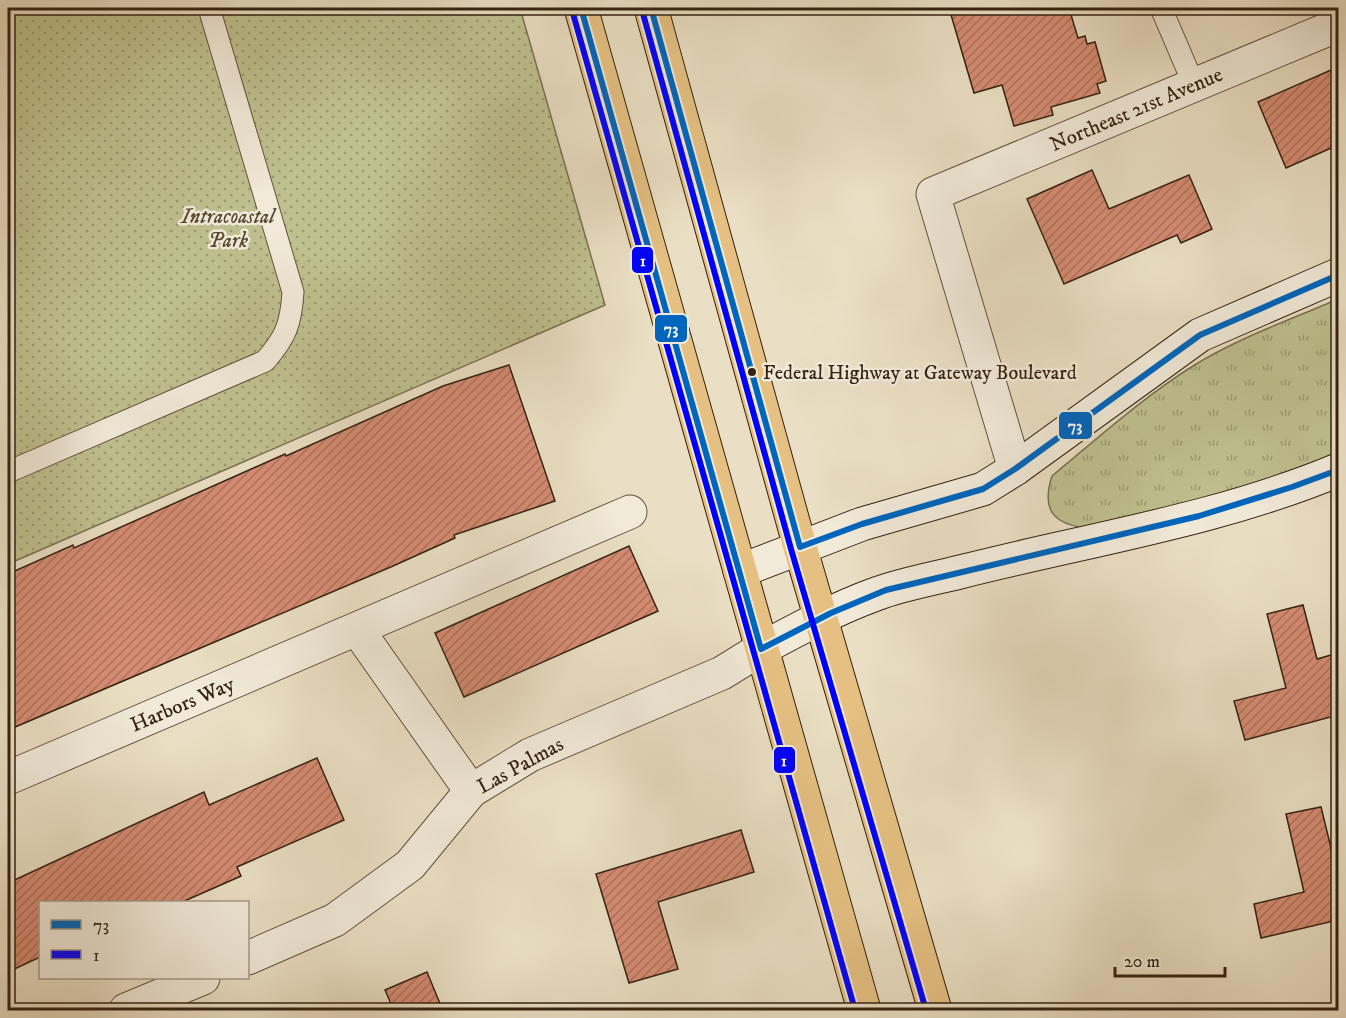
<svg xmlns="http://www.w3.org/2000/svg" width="1346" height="1018" viewBox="0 0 1346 1018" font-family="'IM FELL DW Pica',serif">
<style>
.grass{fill:url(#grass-tufts);stroke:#7a7250;stroke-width:1.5}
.park{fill:url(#park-dots);stroke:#7a7250;stroke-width:1.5}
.building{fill:url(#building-hatch);stroke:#342311;stroke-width:1.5}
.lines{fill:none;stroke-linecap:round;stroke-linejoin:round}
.service-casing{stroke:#62523e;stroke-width:23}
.minor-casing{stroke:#62523e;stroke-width:35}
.secondary-casing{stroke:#342311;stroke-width:35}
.primary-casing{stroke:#342311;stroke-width:35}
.service{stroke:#f1ead9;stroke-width:21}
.minor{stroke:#f1ead9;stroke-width:33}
.secondary{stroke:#f1ead9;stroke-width:33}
.primary{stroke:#e5c082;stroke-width:33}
.bus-1-casing{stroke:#f1ead9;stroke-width:10}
.bus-2-casing{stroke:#f1ead9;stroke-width:10}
.bus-1{stroke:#0065bd;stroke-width:6}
.bus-2{stroke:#00f;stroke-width:6}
.bus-dot{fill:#342311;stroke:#f1ead9;stroke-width:2}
.labels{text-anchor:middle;stroke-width:5;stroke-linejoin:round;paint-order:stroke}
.bus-label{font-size:20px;fill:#342311;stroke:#f1ead9;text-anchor:start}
.street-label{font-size:21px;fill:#342311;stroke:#f1ead9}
.park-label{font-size:21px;font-style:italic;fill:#574a30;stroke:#f1ead9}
.line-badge{stroke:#f1ead9;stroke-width:2}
.badge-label{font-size:16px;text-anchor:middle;font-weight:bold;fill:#fff}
</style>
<defs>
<pattern id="grass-tufts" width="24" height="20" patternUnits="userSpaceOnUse" patternTransform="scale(1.5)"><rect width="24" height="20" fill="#bfc08f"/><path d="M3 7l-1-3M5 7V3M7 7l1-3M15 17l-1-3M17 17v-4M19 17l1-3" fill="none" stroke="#9c9c73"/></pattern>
<pattern id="park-dots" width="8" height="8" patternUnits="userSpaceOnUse" patternTransform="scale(1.5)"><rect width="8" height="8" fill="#bfc08f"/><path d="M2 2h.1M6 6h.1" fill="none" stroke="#9c9c73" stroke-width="1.8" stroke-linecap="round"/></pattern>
<pattern id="building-hatch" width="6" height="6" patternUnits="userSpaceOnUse" patternTransform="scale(1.5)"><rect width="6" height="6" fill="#d68c73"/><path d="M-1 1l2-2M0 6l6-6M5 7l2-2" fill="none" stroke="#ae725d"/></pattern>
</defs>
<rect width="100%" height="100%" fill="#eadfc4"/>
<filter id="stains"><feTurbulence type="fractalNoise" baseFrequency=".00333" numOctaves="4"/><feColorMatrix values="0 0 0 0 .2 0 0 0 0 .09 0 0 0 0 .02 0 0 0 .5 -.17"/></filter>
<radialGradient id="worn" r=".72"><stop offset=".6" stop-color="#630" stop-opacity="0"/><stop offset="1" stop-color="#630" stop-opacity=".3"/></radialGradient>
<path class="grass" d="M1338,299V454L1237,492L1091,529C1056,525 1040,513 1052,476C1098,438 1142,398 1193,366C1238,338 1290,320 1338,299Z"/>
<path class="park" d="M8,8H520L605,305L8,564Z"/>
<path class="building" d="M949,8H1069L1078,38L1085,36L1087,44L1095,42L1106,81L1097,84L1100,93L1051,107L1053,115L1014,126L1002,85L974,93Z
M1338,67V145L1286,168L1258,102Z
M1092,170L1109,209L1189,175L1212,229L1181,243L1177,235L1064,284L1027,199Z
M509,365L555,501L454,535L455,538L393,566L8,730V574L73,545L74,548L285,454L286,456L443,386Z
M629,546L658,611L464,697L435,633Z
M1303,605L1317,659L1338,653V715L1245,740L1234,701L1286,688L1267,614Z
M317,758L344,820L237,867L241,876L180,903H40V957L8,972V883L204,792L209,805Z
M1321,807L1333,856L1338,855V920L1261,938L1254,904L1304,892L1286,814Z
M741,830L754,872L658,902L678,969L629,983L596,874Z
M427,972L443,1011H394L385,990Z"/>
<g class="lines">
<defs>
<path id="service" d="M1161,8L1194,85
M8,472L265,361C286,337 291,324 293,292L209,8"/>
<path id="minor" d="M1015,469L933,194L1338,25
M357,629L471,791
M8,778L630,512
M248,958L335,920L410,865L471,791L530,755L722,673L761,649
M126,1010L203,978"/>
<path id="secondary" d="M740,571L862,524L983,489L1015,469L1200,335L1338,275
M761,649C798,629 835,609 876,594C903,584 932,579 960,572C1086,540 1218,520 1338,470"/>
<path id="primary" d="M581,8L864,1010
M651,8L800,547L935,1010"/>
</defs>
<use href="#service" class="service-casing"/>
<use href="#minor" class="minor-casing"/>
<use href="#secondary" class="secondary-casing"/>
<use href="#primary" class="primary-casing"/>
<use href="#service" class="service"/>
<use href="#minor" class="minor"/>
<use href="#secondary" class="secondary"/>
<use href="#primary" class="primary"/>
<defs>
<path id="bus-1" d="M581,8L761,649
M651,8L800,547
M800,547L862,524L983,489L1015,469L1200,335L1338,275
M761,649L831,613L886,590L1199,516L1292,487L1338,470"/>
<path id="bus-2" d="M572,10L855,1010
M642,10L791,549L926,1010"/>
</defs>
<use href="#bus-1" class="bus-1-casing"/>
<use href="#bus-2" class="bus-2-casing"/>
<use href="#bus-1" class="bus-1"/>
<use href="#bus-2" class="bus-2"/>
</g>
<circle class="bus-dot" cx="752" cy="372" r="5"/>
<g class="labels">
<g class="bus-label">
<text x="763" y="379">Federal Highway at Gateway Boulevard</text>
</g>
<g class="street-label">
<text transform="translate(1136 109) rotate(-23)" y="7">Northeast 21st Avenue</text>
<text transform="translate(182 704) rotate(-23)" y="7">Harbors Way</text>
<text transform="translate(520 765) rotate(-29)" y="7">Las Palmas</text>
</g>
<g class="park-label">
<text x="228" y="223">Intracoastal<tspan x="228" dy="24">Park</tspan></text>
</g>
</g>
<g class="line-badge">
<rect x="631" y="246" width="23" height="28" rx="6" fill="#00f"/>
<rect x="654" y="314" width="34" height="29" rx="6" fill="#0065bd"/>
<rect x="1058" y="411" width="35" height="29" rx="6" fill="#0065bd"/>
<rect x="773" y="746" width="23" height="28" rx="6" fill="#00f"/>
</g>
<g class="badge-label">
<text x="643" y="266">1</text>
<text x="671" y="334">73</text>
<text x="1075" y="431">73</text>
<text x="784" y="766">1</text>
</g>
<rect width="1346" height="1018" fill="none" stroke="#eadfc4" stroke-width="30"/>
<rect x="9" y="9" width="1328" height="1000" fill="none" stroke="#342311" stroke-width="3"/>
<rect x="15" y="15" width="1316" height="988" fill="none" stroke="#342311" stroke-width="1.5"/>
<rect x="39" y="901" width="210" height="78" fill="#f1ead9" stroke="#a59a89" stroke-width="1.5"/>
<rect x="51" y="920" width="30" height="9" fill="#0065bd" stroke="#a59a89" stroke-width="1.5"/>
<text x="93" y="931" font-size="18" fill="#342311">73</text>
<rect x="51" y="950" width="30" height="9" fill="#0000ff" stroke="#a59a89" stroke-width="1.5"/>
<text x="93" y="961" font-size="18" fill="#342311">1</text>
<path d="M1115 967v9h110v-9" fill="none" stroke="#342311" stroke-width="3"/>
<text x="1124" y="967" font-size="18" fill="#342311" stroke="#f1ead9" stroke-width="4.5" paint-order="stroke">20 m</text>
<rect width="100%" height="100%" filter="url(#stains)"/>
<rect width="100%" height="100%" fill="url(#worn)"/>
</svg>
